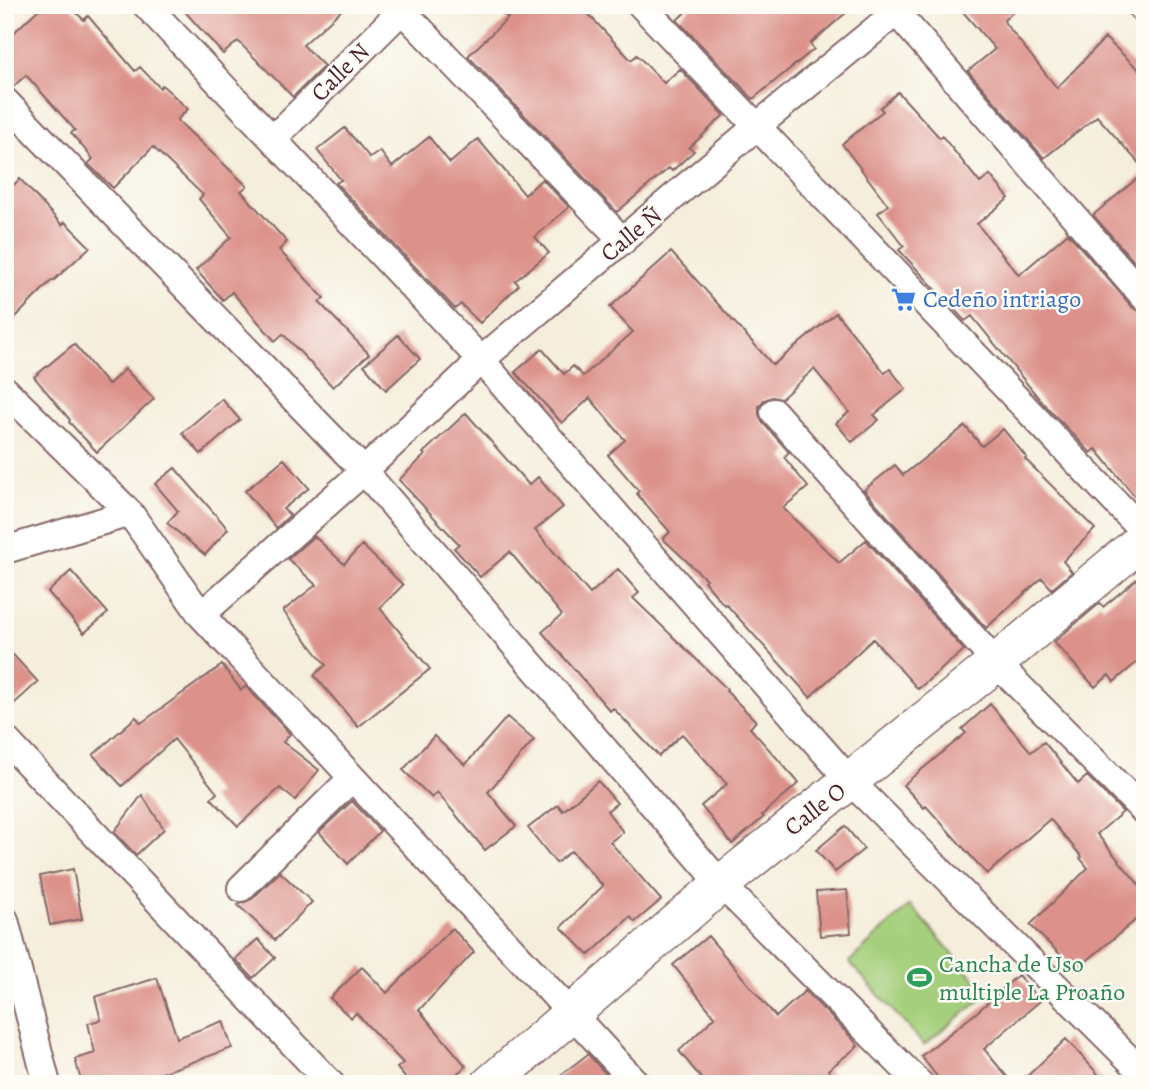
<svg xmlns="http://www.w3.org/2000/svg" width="1150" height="1089" viewBox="0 0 1150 1089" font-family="Alegreya,serif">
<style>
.green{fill:#a5cf7b;stroke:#787753;stroke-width:2}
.building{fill:#dc928a}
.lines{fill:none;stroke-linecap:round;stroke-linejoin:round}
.street-casing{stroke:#866769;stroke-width:30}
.secondary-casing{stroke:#866769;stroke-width:40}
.street{stroke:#fff;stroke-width:26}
.secondary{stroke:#fff;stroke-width:37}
.labels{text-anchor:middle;stroke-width:5;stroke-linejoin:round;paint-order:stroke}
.street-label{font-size:24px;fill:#4a1f2b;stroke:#fdfcf7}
.shop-label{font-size:24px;fill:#366cbe;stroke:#fdfcf7;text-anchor:start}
.leisure-label{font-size:24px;fill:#27864d;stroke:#fdfcf7;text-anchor:start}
</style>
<rect width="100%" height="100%" fill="#fdfcf7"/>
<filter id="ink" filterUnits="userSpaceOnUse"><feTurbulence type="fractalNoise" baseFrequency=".0143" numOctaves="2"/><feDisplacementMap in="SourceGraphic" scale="14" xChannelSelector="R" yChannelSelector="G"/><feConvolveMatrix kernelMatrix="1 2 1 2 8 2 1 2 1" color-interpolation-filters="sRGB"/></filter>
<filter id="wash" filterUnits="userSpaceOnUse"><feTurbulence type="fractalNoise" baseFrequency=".00686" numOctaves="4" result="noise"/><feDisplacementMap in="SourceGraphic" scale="28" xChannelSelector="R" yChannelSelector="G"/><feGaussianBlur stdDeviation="1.57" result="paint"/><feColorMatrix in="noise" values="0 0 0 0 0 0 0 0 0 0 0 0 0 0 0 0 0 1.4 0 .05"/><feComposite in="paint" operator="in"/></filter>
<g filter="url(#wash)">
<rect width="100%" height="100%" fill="#f5eedc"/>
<path class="green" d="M910,905L988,994L924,1045L849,962Z"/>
<g id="blocks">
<path class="building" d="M43,5H68L84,20L88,16L135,71L140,67L160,88L162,85L188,109L177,120L247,186L241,191L287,242L279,250L324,298L319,302L369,354L333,387L283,334L275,341L232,292L223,300L196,270L231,237L199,199L203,195L153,147L113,188L88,164L93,159L71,133L75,130L26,75L12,88L5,86V41Z
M179,5H347L303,45L324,66L293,97L238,41L223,54Z
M496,5H580L631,60L637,55L664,83L680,69L724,115L689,148L694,151L672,171L669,168L617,212L468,56L508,18Z
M693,5H855L810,44L814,49L753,99L677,20Z
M957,5H1021L1004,20L1005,23L1057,88L1105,38L1145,75V170L1097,116L1044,158L968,71L995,49Z
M898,92L940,138L942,136L980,183L990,175L1009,198L977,224L1019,275L1068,233L1133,308L1145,313V509L1096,449L1091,453L1041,401L972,316L965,321L899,250L904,246L878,213L888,205L842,144L883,111L880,108Z
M345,128L370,158L380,151L392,167L429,137L450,163L478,139L525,195L542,179L569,207L535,237L549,253L515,281L519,285L480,323L461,304L455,309L336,183L341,180L317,150Z
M1145,172V274L1093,215Z
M20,179L62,225L65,222L90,247L53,281L52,280L5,328V193Z
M671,252L773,365L836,313L885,373L890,369L906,389L874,415L879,420L852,442L836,423L849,412L814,369L781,399L772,397L764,400L759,406V414L762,422L789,452L784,457L808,487L783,508L839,563L866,540L964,650L918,689L873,639L810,697L726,604L724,605L704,581L706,579L663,539L670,532L637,494L639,491L608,455L625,440L590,398L562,423L515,372L542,349L564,374L573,366L583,376L633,332L610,307Z
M398,335L420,359L386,390L364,365Z
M74,344L108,385L125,369L154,399L97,452L69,422L70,420L34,377Z
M222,399L240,420L201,454L182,433Z
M466,413L529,485L538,477L563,507L535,530L590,594L618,569L639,593L633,598L727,689L726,691L756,721L750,728L799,783L762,815L764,817L732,844L701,806L727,784L682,734L659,756L613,708L610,711L542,632L562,615L510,552L480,577L454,548L459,544L399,480L425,455L423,453Z
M965,426L982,446L1003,429L1027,458L1025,459L1095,529L1063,561L1072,572L1052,589L1042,578L986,628L864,490L895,465L903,475Z
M284,459L309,488L283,509L290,515L276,528L245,491Z
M175,468L228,529L205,555L167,523L178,511L155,484Z
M314,536L344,564L362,545L403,585L380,608L430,669L358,727L314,675L326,665L283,611L316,585L288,559Z
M71,571L108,613L84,633L48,592Z
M1145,572V655L1114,682L1109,675L1095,687L1054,642L1100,603L1103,607Z
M5,646L38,682L5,712Z
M222,665L241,690L246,686L290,734L283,742L319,770L295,800L280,788L238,826L211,798L217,793L174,739L122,786L93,755L136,717L141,723Z
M990,704L1031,752L1044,742L1078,784L1087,776L1123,812L1097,834L1145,892V912L1076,970L1030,925L1088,868L1080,858L1082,857L1050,819L987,874L926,806L924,808L903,785L966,733L962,729Z
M507,717L534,740L488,792L516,826L485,850L437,792L432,798L403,770L434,736L465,765Z
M598,781L617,803L607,811L623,832L610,842L661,900L635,922L630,917L589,955L561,927L603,886L571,851L556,863L528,828L558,805L563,811Z
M142,795L164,829L136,855L114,832Z
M352,801L380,831L348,864L319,832Z
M845,826L864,849L835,872L816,850Z
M73,869L82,919L50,925L40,876Z
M280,872L312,902L275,940L238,905L252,899Z
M847,890L851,933L820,936L816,892Z
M452,928L474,952L419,1010L466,1066L445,1084H410L397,1068L403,1063L356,1013L351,1018L330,998L362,967L387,993Z
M708,936L776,1017L805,991L851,1037L858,1046L828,1070L839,1084H706L679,1051L715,1017L673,965Z
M258,939L275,958L253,978L235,959Z
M1018,975L1040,1001L984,1049L1013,1084H943L921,1056L976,1013Z
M157,978L177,1038L223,1021L232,1048L159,1074L141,1078L143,1084H82L75,1059L95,1053L88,1023L101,1020L95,997Z
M1066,1039L1107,1084H1019Z
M588,1054L615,1084H549Z"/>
</g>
</g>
<g filter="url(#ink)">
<use href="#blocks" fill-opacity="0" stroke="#866769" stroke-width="2"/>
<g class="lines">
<defs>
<path id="street" d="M146,5L481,360L850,781L1145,1075
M397,5L623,241
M641,5L1145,533
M890,5L1145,298
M1140,5L1145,11
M5,101L364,471L721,884L920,1084
M273,139L407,5
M5,390L130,513L201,615L637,1084
M774,412L996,663L1145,812
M5,550L130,513
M201,615L364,471L481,360L756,127L905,5
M5,739L331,1084
M241,888L352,778
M5,920L47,1084"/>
<path id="secondary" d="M490,1084L721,884L996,663L1145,538"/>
</defs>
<use href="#street" class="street-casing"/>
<use href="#secondary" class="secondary-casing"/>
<use href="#street" class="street"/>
<use href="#secondary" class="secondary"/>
</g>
</g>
<defs>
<symbol id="supermarket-bare" viewBox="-9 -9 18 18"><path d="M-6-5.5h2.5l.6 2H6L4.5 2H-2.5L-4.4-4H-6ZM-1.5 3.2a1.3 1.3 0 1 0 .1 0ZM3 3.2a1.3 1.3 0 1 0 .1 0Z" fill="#3f7fe0" stroke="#fdfcf7" stroke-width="2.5" paint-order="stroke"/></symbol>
<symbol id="stadium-bare" viewBox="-9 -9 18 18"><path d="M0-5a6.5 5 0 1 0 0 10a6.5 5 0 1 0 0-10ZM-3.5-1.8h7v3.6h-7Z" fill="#2e9e5b" stroke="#fdfcf7" stroke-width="2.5" paint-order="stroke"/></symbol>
</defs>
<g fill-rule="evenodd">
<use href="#supermarket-bare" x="886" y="282" width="35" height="35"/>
<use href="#stadium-bare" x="902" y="960" width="35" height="35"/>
</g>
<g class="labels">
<g class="street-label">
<text transform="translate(340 72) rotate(-45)" y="8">Calle N</text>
<text transform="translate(631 234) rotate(-40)" y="8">Calle Ñ</text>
<text transform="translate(815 809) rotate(-38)" y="8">Calle O</text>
</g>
<g class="shop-label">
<text x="923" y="307">Cedeño intriago</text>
</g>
<g class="leisure-label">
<text x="939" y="972">Cancha de Uso<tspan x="939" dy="28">multiple La Proaño</tspan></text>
</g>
</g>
<rect width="1150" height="1089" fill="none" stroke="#fdfcf7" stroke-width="28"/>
</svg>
